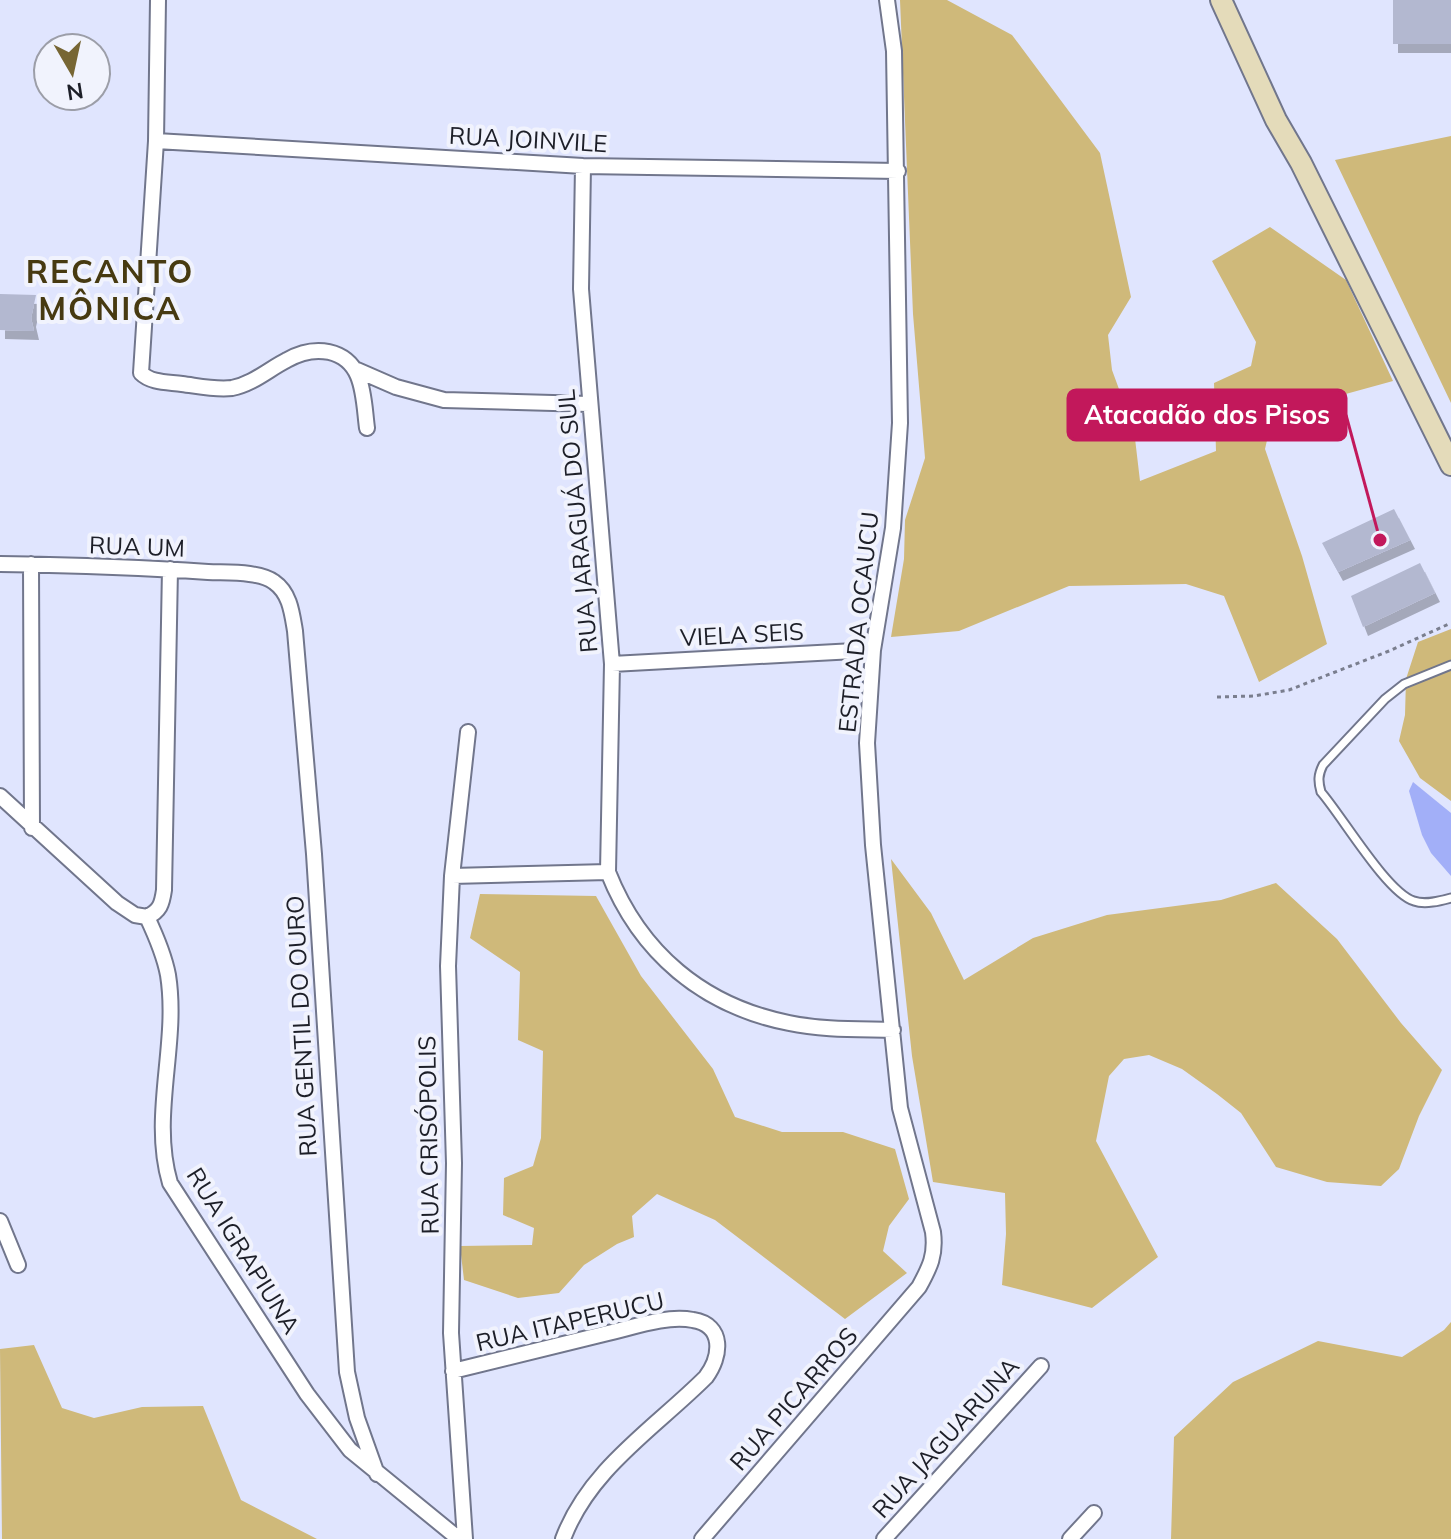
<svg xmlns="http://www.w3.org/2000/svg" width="1451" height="1539" viewBox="0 0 1451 1539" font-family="Mulish,sans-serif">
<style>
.green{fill:#cfb97a}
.water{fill:#a2aff8}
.building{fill:#b3b8d0;filter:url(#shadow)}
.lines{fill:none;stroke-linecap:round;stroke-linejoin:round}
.service-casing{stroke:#71768c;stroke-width:11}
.minor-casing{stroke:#71768c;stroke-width:18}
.secondary-casing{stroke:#71768c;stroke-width:24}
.path{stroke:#7a7e8e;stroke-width:3;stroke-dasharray:4 4;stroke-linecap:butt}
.service{stroke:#fff;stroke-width:7}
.minor{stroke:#fff;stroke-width:14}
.secondary{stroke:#e4dbba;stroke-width:20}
.labels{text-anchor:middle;stroke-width:8;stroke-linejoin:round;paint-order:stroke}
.street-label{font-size:24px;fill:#1d1f28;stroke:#f1f3fd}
.district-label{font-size:32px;font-weight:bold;letter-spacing:2px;fill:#473a11;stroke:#f1f3fd}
.leader{fill:none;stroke:#c2185b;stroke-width:3}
.callout-dot{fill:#c2185b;stroke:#f1f3fd;stroke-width:3}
.callout{fill:#c2185b;stroke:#c2185b;stroke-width:3}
.callout-label{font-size:26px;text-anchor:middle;font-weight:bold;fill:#fff}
</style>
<defs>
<filter id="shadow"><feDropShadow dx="5" dy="9" stdDeviation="0" flood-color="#0004"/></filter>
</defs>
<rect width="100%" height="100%" fill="#e0e5fe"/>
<path class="green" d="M900,0H947L1012,35L1100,153L1131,297L1108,335L1112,370L1134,430L1140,481L1216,451L1214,383L1251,366L1256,342L1212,261L1270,227L1346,280L1393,381L1273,414L1265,449L1302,556L1327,644L1259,682L1224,596L1186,584L1069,586L959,631L891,637L904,559L905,520L925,458L913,314Z
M1451,136V403L1335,160Z
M1451,629V801L1420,778L1399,741L1405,715L1406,679L1418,642Z
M891,859L931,913L964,980L1033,938L1107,915L1221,900L1276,883L1337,939L1401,1023L1442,1070L1419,1116L1399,1169L1381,1186L1327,1182L1276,1167L1241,1113L1217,1094L1182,1069L1149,1055L1124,1059L1109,1076L1096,1141L1158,1257L1092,1308L1002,1285L1006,1234L1005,1193L933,1182L912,1056Z
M480,894L596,896L641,976L713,1069L735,1117L782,1132H843L895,1149L909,1199L889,1226L883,1251L907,1273L845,1319L715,1220L657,1194L632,1216L634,1237L617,1244L584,1265L559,1293L518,1298L464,1280L460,1246L532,1245L534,1228L503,1215L504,1178L533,1166L541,1138L543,1051L518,1040L520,972L470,938Z
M1451,1322V1539H1171L1174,1437L1233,1382L1318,1341L1402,1357L1444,1330Z
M34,1345L62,1408L94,1418L142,1407L203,1406L241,1500L317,1539H2L0,1349Z"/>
<path class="water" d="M1413,782L1451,813V876L1431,853L1422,835L1409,791Z"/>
<path class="building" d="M1393,0H1451V44H1393Z
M0,294L36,295L31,318L34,331L0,330Z
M1394,509L1410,540L1338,572L1322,543Z
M1420,563L1435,593L1363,627L1351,596Z"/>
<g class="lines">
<defs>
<path id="service" d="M1451,665L1404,684L1385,699L1323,765C1318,775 1318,781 1321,792C1342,816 1387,893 1414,901C1425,905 1440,901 1451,898"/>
<path id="minor" d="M158,0L156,141L141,373C151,383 168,382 182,384C198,386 215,390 232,388C253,384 269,369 287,360C301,352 314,349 329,352C365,360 363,398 367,428
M156,141L583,166L898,171
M583,166L581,289L612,664L608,872C640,953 703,1006 789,1023C822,1030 859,1029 893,1030
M357,370L396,387L444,400L589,404
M0,564C69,565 139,567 208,572C227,573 259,571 274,582C290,593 292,613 295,631L314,854L347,1372L357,1418L377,1474
M31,564L32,828
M612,664L873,650
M0,796L117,903L135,915L147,917C156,936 164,954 168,975C179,1044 150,1115 170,1183L307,1394L350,1450L459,1539
M452,876L608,872
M147,917C160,911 162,904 164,890L170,569
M0,1221L18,1265
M453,1371C505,1358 557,1346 608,1333C634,1327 666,1315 693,1320C725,1325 721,1357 706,1377C655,1428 589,1469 563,1539
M465,1539L451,1333L454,1163L448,966L452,876L468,732
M702,1539L919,1287C930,1267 936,1255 933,1232L900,1108L873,845L867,743L873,650L893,528L900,423L894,51L887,0
M884,1539L1041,1366
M1070,1539L1094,1513"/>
<path id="secondary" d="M1221,0L1276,120L1301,163L1451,465"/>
</defs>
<use href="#service" class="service-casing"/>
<use href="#minor" class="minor-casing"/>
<use href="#secondary" class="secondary-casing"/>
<path class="path" d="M1217,697L1254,696L1289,690L1389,651L1451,623"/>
<use href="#service" class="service"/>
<use href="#minor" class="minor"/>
<use href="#secondary" class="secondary"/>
</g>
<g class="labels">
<g class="street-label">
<text transform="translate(528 140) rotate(3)" y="8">RUA JOINVILE</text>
<text transform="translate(578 521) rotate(-95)" y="8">RUA JARAGUÁ DO SUL</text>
<text transform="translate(137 547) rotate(2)" y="8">RUA UM</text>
<text transform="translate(859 622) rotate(-84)" y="8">ESTRADA OCAUCU</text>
<text transform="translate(742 635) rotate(-3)" y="8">VIELA SEIS</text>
<text transform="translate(302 1026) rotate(-93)" y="8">RUA GENTIL DO OURO</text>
<text transform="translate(429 1135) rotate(-91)" y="8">RUA CRISÓPOLIS</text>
<text transform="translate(243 1251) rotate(58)" y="8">RUA IGRAPIUNA</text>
<text transform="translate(570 1322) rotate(-13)" y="8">RUA ITAPERUCU</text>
<text transform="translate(794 1399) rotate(-49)" y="8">RUA PICARROS</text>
<text transform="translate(946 1438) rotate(-48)" y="8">RUA JAGUARUNA</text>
</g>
<g class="district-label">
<text x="110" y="283">RECANTO<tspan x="110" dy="37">MÔNICA</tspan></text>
</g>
</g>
<path class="leader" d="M1380 540L1346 415"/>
<circle class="callout-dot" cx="1380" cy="540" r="8"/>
<rect class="callout" x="1068" y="390" width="278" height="50" rx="8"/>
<g class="callout-label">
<text x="1207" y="424">Atacadão dos Pisos</text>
</g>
<g transform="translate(72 72) rotate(171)"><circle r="38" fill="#f1f3fd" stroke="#9c9ea8" stroke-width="2"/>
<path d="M0-6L14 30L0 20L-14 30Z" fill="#776634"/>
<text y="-12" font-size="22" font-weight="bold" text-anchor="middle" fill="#1d1f28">N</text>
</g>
</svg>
